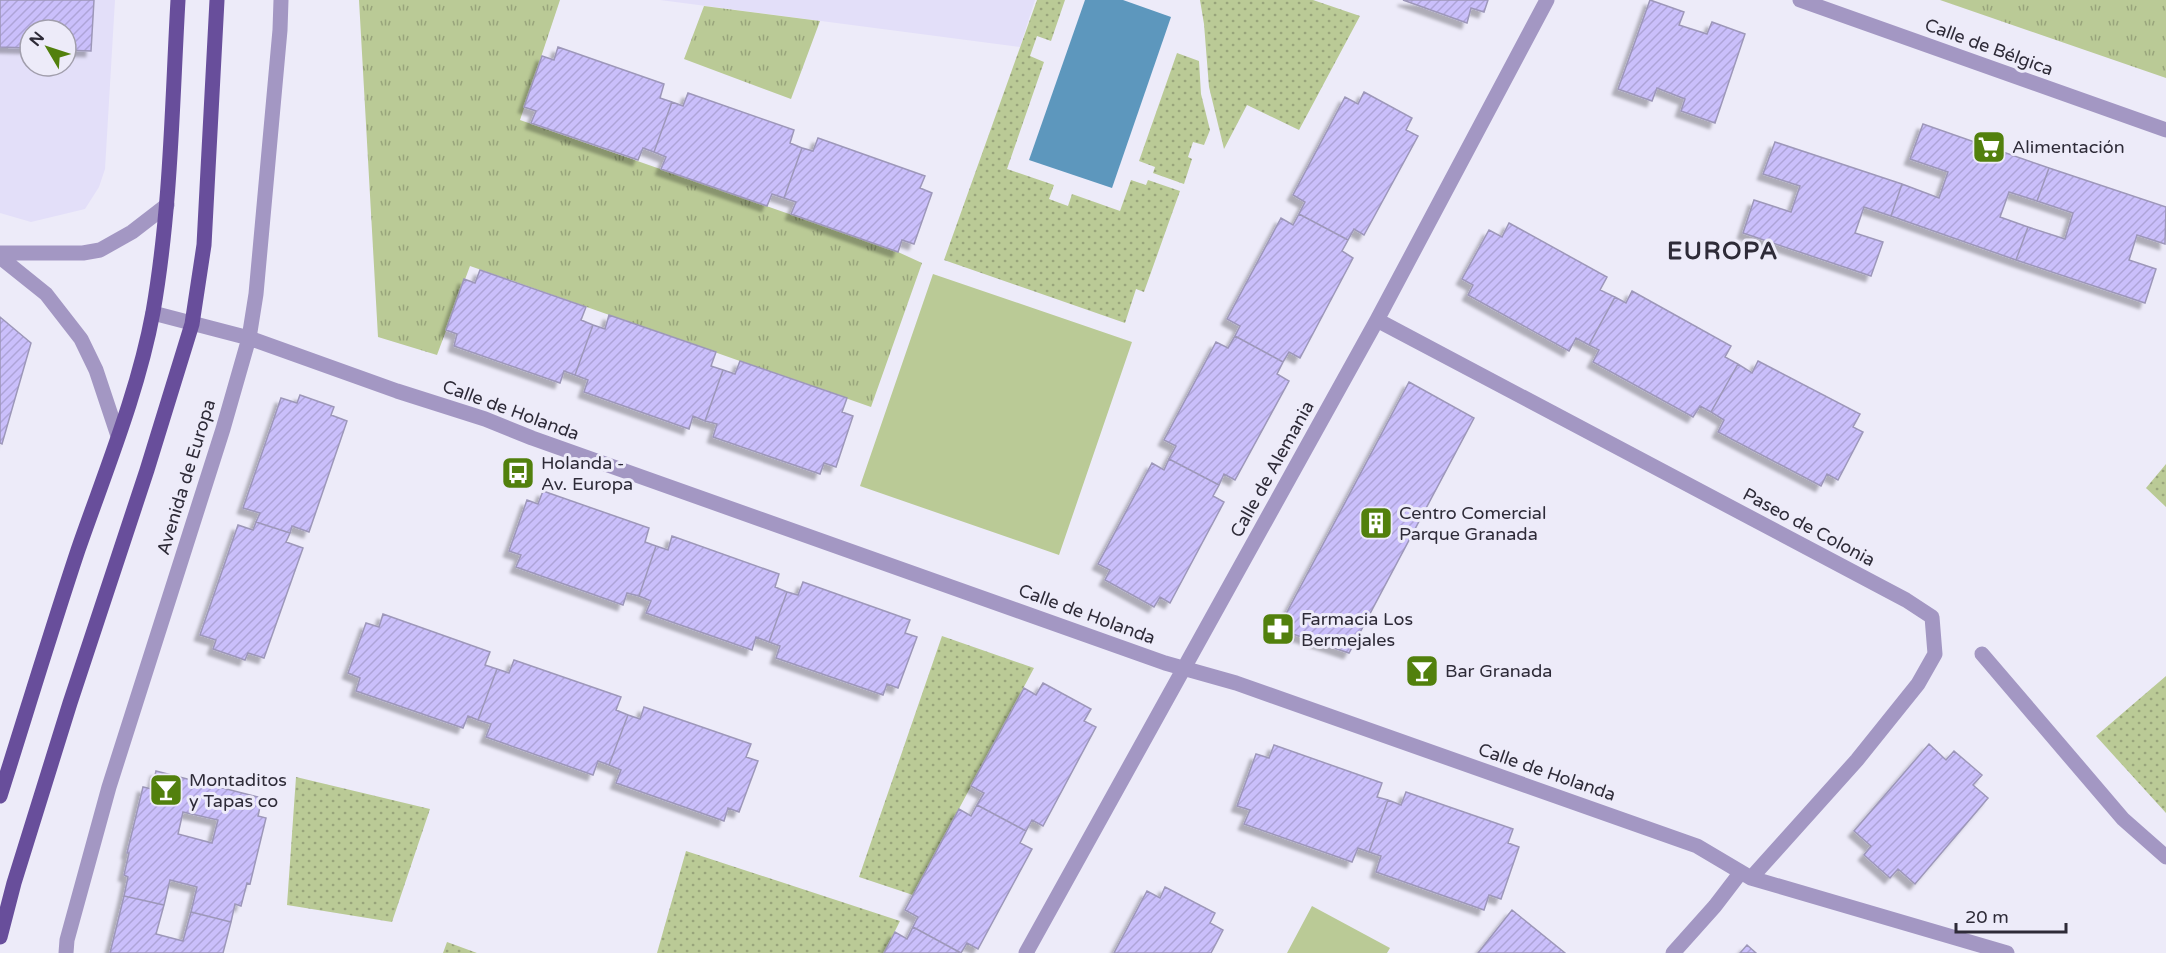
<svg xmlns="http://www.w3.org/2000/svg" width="2166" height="953" viewBox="0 0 2166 953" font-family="'Varela Round',sans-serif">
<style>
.built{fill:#e3dff9;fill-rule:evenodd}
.grass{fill:url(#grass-dots)}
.park{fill:url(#park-tufts)}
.pitch{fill:#baca96}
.water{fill:#5d97bd}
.building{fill:url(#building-hatch);stroke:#9d97b9;stroke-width:1.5;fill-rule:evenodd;filter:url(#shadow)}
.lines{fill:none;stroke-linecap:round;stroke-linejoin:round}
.minor{stroke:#a397c3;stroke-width:15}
.major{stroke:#684e9b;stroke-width:15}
.labels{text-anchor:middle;stroke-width:6;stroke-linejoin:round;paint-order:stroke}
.street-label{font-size:18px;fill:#2e2b38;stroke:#edebf9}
.poi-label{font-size:18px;fill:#2e2b38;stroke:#edebf9;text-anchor:start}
.district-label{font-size:24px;font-weight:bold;letter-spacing:1.5px;fill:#2e2b38;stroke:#edebf9}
</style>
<defs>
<pattern id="grass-dots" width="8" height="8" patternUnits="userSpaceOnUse" patternTransform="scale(1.5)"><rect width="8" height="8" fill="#baca96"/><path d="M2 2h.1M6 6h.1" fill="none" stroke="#98a47b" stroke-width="1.8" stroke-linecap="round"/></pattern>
<pattern id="park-tufts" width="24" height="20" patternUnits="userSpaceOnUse" patternTransform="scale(1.5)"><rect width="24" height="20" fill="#baca96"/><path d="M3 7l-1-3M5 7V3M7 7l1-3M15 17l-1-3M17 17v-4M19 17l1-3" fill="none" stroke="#98a47b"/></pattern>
<pattern id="building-hatch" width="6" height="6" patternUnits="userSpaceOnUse" patternTransform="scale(1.5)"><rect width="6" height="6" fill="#cabffb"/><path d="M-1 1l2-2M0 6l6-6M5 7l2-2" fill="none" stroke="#aea4d8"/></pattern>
<filter id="shadow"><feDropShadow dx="-5.5" dy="5.5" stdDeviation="1.5" flood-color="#0004"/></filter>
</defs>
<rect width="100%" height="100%" fill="#edebf9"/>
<path class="built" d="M0,0H115L105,169L99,187L85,209L31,222L0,213ZM30,30H66V66H30Z
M660,0H1035L1020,47Z"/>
<path class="grass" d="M1037,0H1065L1051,41L1037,36L1030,56L1044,62L1007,169L1054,185L1049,199L1068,206L1072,194L1120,211L1131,180L1146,185L1148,180L1180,191L1144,292L1136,289L1125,323L944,260Z
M1200,0H1313L1360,16L1299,130L1247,105L1224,149L1209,87L1204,24Z
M1177,53L1199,61L1201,94L1210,130L1204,145L1193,142L1188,157L1192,159L1184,184L1153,173L1155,167L1139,161Z
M2166,464V507L2146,488Z
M942,636L1034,668L913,895L859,877Z
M2166,676V813L2096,736Z
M296,777L430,809L392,922L287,905Z
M686,851L900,921L884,953H657Z
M447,942L477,953H443Z"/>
<path class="park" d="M359,0H560L520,120L898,252L922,263L871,407L470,266L437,355L378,337Z
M1940,0H2166V78Z
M704,6L820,21L791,99L684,59Z"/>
<path class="pitch" d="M933,274L1132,342L1059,555L860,486Z
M1312,906L1390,948L1387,953H1287Z"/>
<path class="water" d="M1085,0H1123L1171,17L1112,188L1029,160Z"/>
<path class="building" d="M0,0H94L91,51L66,50V30H30V48L0,47Z
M1403,0H1488L1484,12L1471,8L1467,23Z
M1650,0L1684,12L1679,25L1707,34L1712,22L1745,34L1715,123L1681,111L1685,99L1657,88L1652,101L1618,89Z
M558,47L664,84L660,98L672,102L654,152L643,148L638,160L531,123L536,111L524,107L542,56L554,60Z
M1364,92L1412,118L1406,130L1418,136L1364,235L1354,229L1348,240L1299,214L1305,202L1293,195L1345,97L1358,104Z
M688,93L794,130L790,143L802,148L784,198L772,194L767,206L661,169L666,157L654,152L672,102L683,106Z
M1923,124L2049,168L2037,201L2009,192L2000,217L2028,227L2016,260L1891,216L1902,184L1939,198L1948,172L1910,159Z
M818,138L925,176L920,188L932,193L914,244L902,240L898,252L791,214L796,202L784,198L802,148L813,151Z
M1775,142L1902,184L1891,216L1864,207L1855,233L1883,242L1871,276L1743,233L1754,200L1791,212L1800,186L1763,174Z
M2049,168L2166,207L2165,244L2137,235L2129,260L2156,269L2145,303L2016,260L2028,227L2065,239L2073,213L2037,201Z
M1299,214L1348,240L1342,251L1353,258L1300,358L1289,352L1283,362L1235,336L1240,326L1227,319L1281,218L1293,225Z
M1509,223L1607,277L1600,290L1615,297L1589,345L1576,338L1569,351L1468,295L1473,285L1462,279L1489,230L1502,237Z
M480,270L586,307L581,320L593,325L575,375L564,371L560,383L454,346L457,334L446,330L464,279L475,283Z
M1632,291L1731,346L1725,357L1738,364L1711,412L1700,406L1693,417L1593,362L1599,350L1589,345L1615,297L1626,303Z
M609,315L716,352L711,366L723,370L705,421L693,416L689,429L584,392L588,380L575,375L593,325L605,329Z
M0,317L31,343L2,444L0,443Z
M1235,336L1283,362L1277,374L1289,381L1235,480L1224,474L1219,485L1169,459L1176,446L1164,440L1216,342L1228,348Z
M740,361L847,398L842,412L853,416L836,467L824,463L820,474L713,437L717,424L705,421L723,370L735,374Z
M1758,361L1860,414L1853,427L1863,432L1838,480L1827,474L1821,486L1718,432L1724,420L1711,412L1738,364L1752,373Z
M1409,382L1474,418L1349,653L1278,629Z
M300,395L334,407L331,415L347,421L309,532L292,526L290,533L256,522L260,513L243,508L281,398L297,403Z
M1169,459L1219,485L1213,496L1224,502L1170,603L1160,597L1154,607L1105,580L1110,570L1098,564L1152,463L1164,470Z
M543,491L649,528L645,542L656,546L639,596L627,593L623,605L516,567L521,555L509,551L527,500L538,504Z
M256,522L290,533L286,542L303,548L264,658L248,653L245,660L213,649L216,640L200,635L238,525L253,530Z
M672,536L779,574L775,587L787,592L769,642L756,637L752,650L646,613L651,601L639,596L656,546L668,550Z
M803,582L910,620L905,633L917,637L898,688L887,684L883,695L776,658L780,646L769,642L787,592L798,595Z
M383,614L490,652L485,665L497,669L478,720L468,716L463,728L356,691L360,678L348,673L366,623L379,627Z
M514,660L621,697L616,710L628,715L609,765L598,761L593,775L486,737L491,724L478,720L497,669L509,673Z
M1043,683L1091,709L1084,721L1096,727L1043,826L1032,820L1026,831L977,805L984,793L971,786L1024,688L1036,695Z
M644,707L751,744L746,757L758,761L739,812L728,808L724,821L616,783L621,770L609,765L628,715L640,719Z
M1929,744L1946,760L1954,751L1982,775L1973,785L1988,798L1915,884L1898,869L1890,878L1864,855L1871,846L1854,831Z
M1274,745L1382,783L1377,797L1388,800L1369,852L1358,848L1352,862L1244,824L1250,810L1237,806L1256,754L1269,758Z
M156,771L262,798L258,816L266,818L250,884L247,883L241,906L235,904L231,922L191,912L197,887L170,880L164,905L124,896L128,877L124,875L129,853H127L143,787L152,789ZM183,812L218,820L212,843L178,834Z
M1406,792L1513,829L1508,843L1519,847L1501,899L1489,895L1484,910L1376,872L1381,856L1369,852L1388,800L1401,805Z
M977,805L1026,831L1020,843L1032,849L978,949L967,943L961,953L913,927L918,917L905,910L959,809L971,816Z
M1165,887L1215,913L1210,923L1223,930L1211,953H1114L1147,891L1160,898Z
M124,896L164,905L156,934L183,941L191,912L231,922L223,953H110Z
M1512,910L1565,953H1478Z
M913,927L961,953H884L895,932L907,939Z
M1747,945L1756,953H1740Z"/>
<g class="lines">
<path class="minor" d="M1800,0L2166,130
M0,253H83L100,250L132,232L167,205
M0,257L46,294L81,339L96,370L118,436
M153,313L249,338L397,391L485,419L532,438L1165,663L1236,683L1697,846L1751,878L2007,953
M1377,320L1906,600L1932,617L1935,654L1918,684L1857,760L1751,878
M1982,654L2123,819L2166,857
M66,953L67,940L109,787L223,429L249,338L256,294L280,30L281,0
M1026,953L1377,320L1547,0
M1673,953L1715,906L1741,872"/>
<path class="major" d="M0,796C26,714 51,631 78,550C105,472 138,393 153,312C171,209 172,104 178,0
M0,937L14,883L70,703L147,470L192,324L204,245L217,0"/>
</g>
<defs>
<symbol id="supermarket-square" viewBox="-11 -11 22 22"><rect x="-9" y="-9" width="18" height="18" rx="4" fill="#52800d" stroke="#edebf9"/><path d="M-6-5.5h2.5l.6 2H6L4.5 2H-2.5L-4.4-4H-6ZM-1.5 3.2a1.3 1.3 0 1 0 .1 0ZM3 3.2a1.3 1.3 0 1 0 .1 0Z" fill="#fff"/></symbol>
<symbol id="bus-square" viewBox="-11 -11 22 22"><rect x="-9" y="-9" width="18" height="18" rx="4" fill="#52800d" stroke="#edebf9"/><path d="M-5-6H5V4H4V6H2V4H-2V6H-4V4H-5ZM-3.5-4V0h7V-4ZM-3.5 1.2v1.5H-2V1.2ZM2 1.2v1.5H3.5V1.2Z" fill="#fff"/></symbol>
<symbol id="building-square" viewBox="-11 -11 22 22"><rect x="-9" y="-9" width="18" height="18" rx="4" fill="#52800d" stroke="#edebf9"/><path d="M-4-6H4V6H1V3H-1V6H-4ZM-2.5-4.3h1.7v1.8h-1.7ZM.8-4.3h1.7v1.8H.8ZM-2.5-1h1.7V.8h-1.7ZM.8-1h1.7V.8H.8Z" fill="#fff"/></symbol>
<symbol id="pharmacy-square" viewBox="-11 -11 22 22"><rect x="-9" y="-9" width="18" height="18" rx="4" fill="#52800d" stroke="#edebf9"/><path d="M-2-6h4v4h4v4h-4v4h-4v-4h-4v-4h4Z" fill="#fff"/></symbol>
<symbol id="bar-square" viewBox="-11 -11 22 22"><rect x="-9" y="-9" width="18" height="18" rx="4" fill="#52800d" stroke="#edebf9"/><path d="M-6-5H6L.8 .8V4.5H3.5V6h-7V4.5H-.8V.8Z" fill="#fff"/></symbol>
</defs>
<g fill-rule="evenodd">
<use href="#supermarket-square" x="1970" y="128" width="38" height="38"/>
<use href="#bus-square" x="499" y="454" width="38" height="38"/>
<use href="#building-square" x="1357" y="504" width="38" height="38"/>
<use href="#pharmacy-square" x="1259" y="610" width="38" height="38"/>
<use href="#bar-square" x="1403" y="652" width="38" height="38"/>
<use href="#bar-square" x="147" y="771" width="38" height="38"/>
</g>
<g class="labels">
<g class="street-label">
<text transform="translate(1989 47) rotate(20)" y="6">Calle de Bélgica</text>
<text transform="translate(511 410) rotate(20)" y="6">Calle de Holanda</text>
<text transform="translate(1272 469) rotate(-61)" y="6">Calle de Alemania</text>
<text transform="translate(186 477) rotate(-73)" y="6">Avenida de Europa</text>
<text transform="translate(1809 527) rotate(28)" y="6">Paseo de Colonia</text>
<text transform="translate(1087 614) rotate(20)" y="6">Calle de Holanda</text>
<text transform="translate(1547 772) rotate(19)" y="6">Calle de Holanda</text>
</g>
<g class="poi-label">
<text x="2012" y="153">Alimentación</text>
<text x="541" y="469">Holanda -<tspan x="541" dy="21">Av. Europa</tspan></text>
<text x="1399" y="519">Centro Comercial<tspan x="1399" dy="21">Parque Granada</tspan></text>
<text x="1301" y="625">Farmacia Los<tspan x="1301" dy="21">Bermejales</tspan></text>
<text x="1445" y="677">Bar Granada</text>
<text x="189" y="786">Montaditos<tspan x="189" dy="21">y Tapas co</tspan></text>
</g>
<g class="district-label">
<text x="1723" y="259">EUROPA</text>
</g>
</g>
<g transform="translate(48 48) rotate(309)"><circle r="28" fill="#edebf9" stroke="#a19eac" stroke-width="1.5"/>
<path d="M0-4.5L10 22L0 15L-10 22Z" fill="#52800d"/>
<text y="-9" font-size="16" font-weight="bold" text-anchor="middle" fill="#2e2b38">N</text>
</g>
<path d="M1956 923v9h110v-9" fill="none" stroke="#2e2b38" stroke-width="3"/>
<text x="1965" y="923" font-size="18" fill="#2e2b38" stroke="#edebf9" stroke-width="4.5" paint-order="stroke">20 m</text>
</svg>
